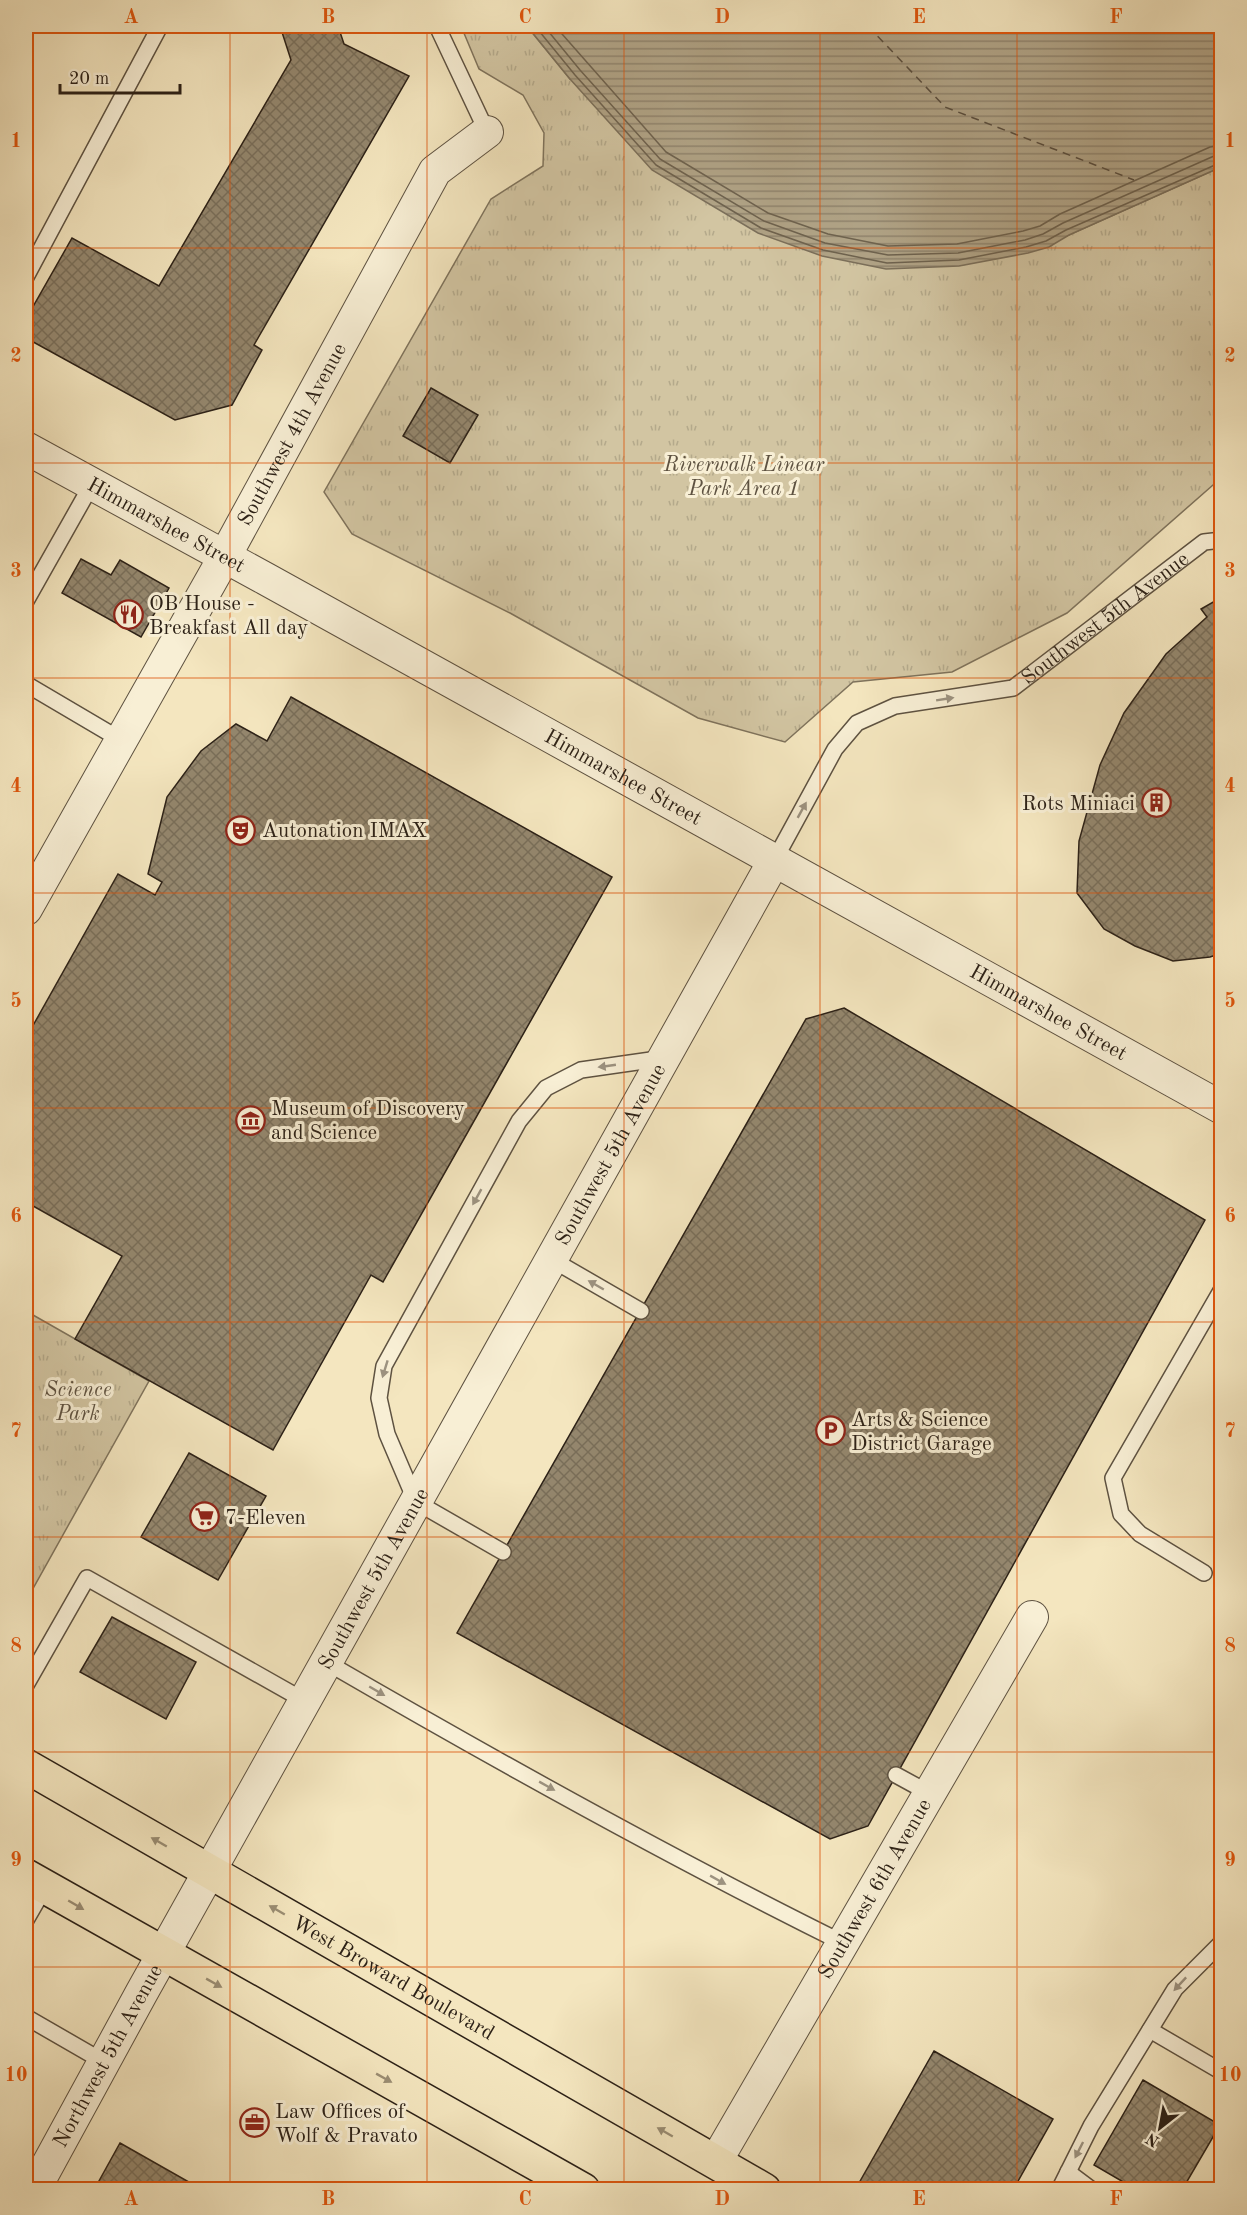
<svg xmlns="http://www.w3.org/2000/svg" width="1247" height="2215" viewBox="0 0 1247 2215" font-family="'Old Standard TT',serif">
<style>
.park{fill:url(#park-tufts);stroke:#7f735c;stroke-width:1.5}
.water{fill:url(#water-rules);stroke:#7b6f5a;stroke-width:1.5}
.lines{fill:none;stroke-linecap:round;stroke-linejoin:round}
.shore{stroke:#6e624e;stroke-width:1.5}
.ferry{stroke:#5a4e3e;stroke-width:1.5;stroke-dasharray:8 6;stroke-linecap:butt}
.building{fill:url(#building-cross-hatch);stroke:#2c2117;stroke-width:1.5}
.lane-casing{stroke:#5e5241;stroke-width:18}
.street-casing{stroke:#5e5241;stroke-width:34}
.primary-casing{stroke:#2c2117;stroke-width:36}
.lane{stroke:#f8efd5;stroke-width:15}
.street{stroke:#f8efd5;stroke-width:32}
.primary{stroke:#f4e6bf;stroke-width:33}
.oneway{fill:#9c9280}
.oneway2{fill:#9a8d73}
.grid{fill:none;stroke:#df560d;stroke-width:1.5;stroke-opacity:0.55}
.labels{text-anchor:middle;stroke-width:6;stroke-linejoin:round;paint-order:stroke}
.street-label{font-size:21px;fill:#2c2117;stroke:#f8efd5}
.park-label{font-size:21px;font-style:italic;fill:#5e5241;stroke:#f8efd5}
.poi-label{font-size:21px;fill:#2c2117;stroke:#f8efd5;text-anchor:start}
.neatline{fill:none;stroke:#df560d;stroke-width:2}
.grid-label{font-size:20px;text-anchor:middle;font-weight:bold;fill:#df560d}
</style>
<defs>
<pattern id="park-tufts" width="24" height="20" patternUnits="userSpaceOnUse" patternTransform="scale(1.5)"><rect width="24" height="20" fill="#d2c5a2"/><path d="M3 7l-1-3M5 7V3M7 7l1-3M15 17l-1-3M17 17v-4M19 17l1-3" fill="none" stroke="#b4a98b"/></pattern>
<pattern id="water-rules" width="6" height="5" patternUnits="userSpaceOnUse" patternTransform="scale(1.5)"><rect width="6" height="5" fill="#b0a386"/><path d="M0 2.5h6" fill="none" stroke="#8f846d"/></pattern>
<pattern id="building-cross-hatch" width="8" height="8" patternUnits="userSpaceOnUse" patternTransform="scale(1.5)"><rect width="8" height="8" fill="#94876e"/><path d="M0 0l8 8M0 8l8-8" fill="none" stroke="#796e59"/></pattern>
</defs>
<rect width="100%" height="100%" fill="#f4e6bf"/>
<filter id="stains"><feTurbulence type="fractalNoise" baseFrequency=".00333" numOctaves="4"/><feColorMatrix values="0 0 0 0 .2 0 0 0 0 .09 0 0 0 0 .02 0 0 0 .5 -.17"/></filter>
<radialGradient id="worn" r=".72"><stop offset=".6" stop-color="#630" stop-opacity="0"/><stop offset="1" stop-color="#630" stop-opacity=".3"/></radialGradient>
<path class="park" d="M461,26H529L531,31L570,79L1060,239L1221,167V478L1067,613L952,672L853,682L785,742L698,718L510,613L352,534L324,492L491,199L543,166L544,133L523,95L479,69Z
M26,1311L149,1381L26,1601Z"/>
<path class="water" d="M529,26H1221V167L1069,235L1049,247L1028,253L959,266L886,269L822,256L758,233L652,170L570,79L531,31Z"/>
<g class="lines">
<path class="shore" d="M535,26L575,75L656,165L761,228L823,250L887,263L959,260L1026,247L1046,241L1066,230L1222,162
M544,26L580,70L660,159L764,221L825,243L888,255L958,253L1025,240L1043,234L1063,223L1214,156L1222,154
M555,26L666,152L768,213L828,234L888,246L957,244L1023,231L1040,226L1060,214L1210,147L1222,145"/>
<path class="ferry" d="M868,26L945,107L1134,180"/>
</g>
<path class="building" d="M280,26H338L344,44L409,76L254,345L262,350L232,405L175,420L26,338V319L72,238L159,286L291,60Z
M431,388L478,415L450,463L403,436Z
M81,559L111,575L120,560L169,588L141,637L62,593Z
M1222,597V953L1210,957L1173,961L1135,946L1104,929L1077,893L1079,841L1100,765L1124,713L1166,654L1207,617L1201,609Z
M291,697L612,877L383,1282L371,1275L273,1450L75,1339L122,1256L26,1202V1038L118,874L155,895L162,882L148,874L167,797L201,751L236,724L267,741Z
M291,697L612,877L383,1282L371,1275L273,1450L75,1339L122,1256L26,1202V1038L118,874L155,895L162,882L148,874L167,797L201,751L236,724L267,741Z
M844,1008L1205,1220L868,1826L830,1839L457,1633L806,1019Z
M189,1453L266,1496L218,1580L141,1537Z
M112,1617L196,1662L166,1719L80,1672Z
M934,2051L1053,2119L1013,2190H870L859,2183Z
M1143,2080L1220,2125L1182,2190H1137L1094,2165Z
M120,2143L203,2190H94Z"/>
<g class="lines">
<defs>
<g id="lane">
<path d="M437,26L487,132"/>
<path d="M26,277L160,26"/>
<path d="M26,601L92,484"/>
<path d="M26,684L121,740"/>
<path id="s1" d="M774,861L835,749L857,723L895,706L1013,688L1204,542L1222,540"/>
<path d="M551,1259L641,1311"/>
<path d="M503,1552L416,1502L387,1434L379,1398L384,1366L519,1121L546,1088L581,1070L665,1058"/>
<path d="M1204,1573L1140,1534L1121,1514L1113,1478L1222,1289"/>
<path d="M326,1662C495,1760 667,1856 843,1943"/>
<path d="M26,1685L87,1578L305,1701"/>
<path d="M896,1775L929,1793"/>
<path d="M26,1920L45,1887"/>
<path d="M26,2017L104,2062"/>
<path d="M1150,2030L1222,2072"/>
<path d="M1068,2172L1092,2190"/>
<path d="M1059,2190L1091,2126L1175,1989L1222,1942"/>
</g>
<g id="street">
<path id="s2" d="M26,448L266,579L1222,1108"/>
<path id="s3" d="M26,909L225,556L435,171L487,132"/>
<path id="s4" d="M716,2161L1032,1617"/>
<path id="s5" d="M34,2190L142,1992L774,861"/>
</g>
<g id="primary">
<path id="s6" d="M26,1766L764,2190"/>
<path d="M26,1876L583,2190"/>
</g>
</defs>
<use href="#lane" class="lane-casing"/>
<use href="#street" class="street-casing"/>
<use href="#primary" class="primary-casing"/>
<use href="#lane" class="lane"/>
<use href="#street" class="street"/>
<use href="#primary" class="primary"/>
</g>
<defs><path id="oneway-solid" d="M-6-.8H1V-3.2L6.5 0L1 3.2V.8H-6Z" transform="scale(1.5)"/></defs>
<g class="oneway">
<use href="#oneway-solid" transform="translate(945 699) rotate(-9)"/>
<use href="#oneway-solid" transform="translate(802 810) rotate(-61)"/>
<use href="#oneway-solid" transform="translate(607 1066) rotate(172)"/>
<use href="#oneway-solid" transform="translate(477 1197) rotate(119)"/>
<use href="#oneway-solid" transform="translate(596 1285) rotate(-150)"/>
<use href="#oneway-solid" transform="translate(385 1369) rotate(107)"/>
<use href="#oneway-solid" transform="translate(377 1691) rotate(30)"/>
<use href="#oneway-solid" transform="translate(547 1786) rotate(29)"/>
<use href="#oneway-solid" transform="translate(718 1880) rotate(29)"/>
<use href="#oneway-solid" transform="translate(1180 1984) rotate(133)"/>
<use href="#oneway-solid" transform="translate(1079 2150) rotate(117)"/>
</g>
<g class="oneway2">
<use href="#oneway-solid" transform="translate(159 1842) rotate(-150)"/>
<use href="#oneway-solid" transform="translate(76 1905) rotate(30)"/>
<use href="#oneway-solid" transform="translate(277 1910) rotate(-150)"/>
<use href="#oneway-solid" transform="translate(214 1983) rotate(29)"/>
<use href="#oneway-solid" transform="translate(384 2078) rotate(29)"/>
<use href="#oneway-solid" transform="translate(665 2132) rotate(-150)"/>
</g>
<path class="grid" d="M230,26V2190M427,26V2190M624,26V2190M820,26V2190M1017,26V2190M26,248H1222M26,463H1222M26,678H1222M26,893H1222M26,1108H1222M26,1322H1222M26,1537H1222M26,1752H1222M26,1967H1222"/>
<defs>
<symbol id="restaurant-ring" viewBox="-11 -11 22 22"><circle r="9.5" fill="#f8efd5" stroke="#8f2418" stroke-width="1.5"/><path d="M-5-6h1v4h1v-4h1v4h1v-4h1v5L-1.5 .5V6h-2V.5L-5-1ZM5-6V6H3V1.5H1.5Q1.5-4 5-6Z" fill="#8f2418"/></symbol>
<symbol id="building-ring" viewBox="-11 -11 22 22"><circle r="9.5" fill="#f8efd5" stroke="#8f2418" stroke-width="1.5"/><path d="M-4-6H4V6H1V3H-1V6H-4ZM-2.5-4.3h1.7v1.8h-1.7ZM.8-4.3h1.7v1.8H.8ZM-2.5-1h1.7V.8h-1.7ZM.8-1h1.7V.8H.8Z" fill="#8f2418"/></symbol>
<symbol id="theatre-ring" viewBox="-11 -11 22 22"><circle r="9.5" fill="#f8efd5" stroke="#8f2418" stroke-width="1.5"/><path d="M-5-5.5Q0-4 5-5.5V0Q5 5 0 6Q-5 5-5 0ZM-3.3-2.5H-1v1.5H-3.3ZM1-2.5H3.3v1.5H1ZM-2.8 1Q0 5.5 2.8 1Z" fill="#8f2418"/></symbol>
<symbol id="museum-ring" viewBox="-11 -11 22 22"><circle r="9.5" fill="#f8efd5" stroke="#8f2418" stroke-width="1.5"/><path d="M0-6L6-3V-2H-6V-3ZM-5-1h2V3h-2ZM-1-1h2V3h-2ZM3-1h2V3H3ZM-6 4H6V6H-6Z" fill="#8f2418"/></symbol>
<symbol id="parking-ring" viewBox="-11 -11 22 22"><circle r="9.5" fill="#f8efd5" stroke="#8f2418" stroke-width="1.5"/><path d="M-3.5-5.5H1a3.5 3.5 0 0 1 0 7H-1V5.5H-3.5ZM-1-3.4V-.6H.8a1.4 1.4 0 0 0 0-2.8Z" fill="#8f2418"/></symbol>
<symbol id="supermarket-ring" viewBox="-11 -11 22 22"><circle r="9.5" fill="#f8efd5" stroke="#8f2418" stroke-width="1.5"/><path d="M-6-5.5h2.5l.6 2H6L4.5 2H-2.5L-4.4-4H-6ZM-1.5 3.2a1.3 1.3 0 1 0 .1 0ZM3 3.2a1.3 1.3 0 1 0 .1 0Z" fill="#8f2418"/></symbol>
<symbol id="office-ring" viewBox="-11 -11 22 22"><circle r="9.5" fill="#f8efd5" stroke="#8f2418" stroke-width="1.5"/><path d="M-6-3h4V-5.5h4V-3h4V5H-6ZM-1-4.5V-3h2v-1.5ZM-6 0V1H6V0Z" fill="#8f2418"/></symbol>
</defs>
<g fill-rule="evenodd">
<use href="#restaurant-ring" x="112" y="598" width="33" height="33"/>
<use href="#building-ring" x="1140" y="786" width="33" height="33"/>
<use href="#theatre-ring" x="224" y="814" width="33" height="33"/>
<use href="#museum-ring" x="234" y="1104" width="33" height="33"/>
<use href="#parking-ring" x="814" y="1414" width="33" height="33"/>
<use href="#supermarket-ring" x="188" y="1500" width="33" height="33"/>
<use href="#office-ring" x="238" y="2106" width="33" height="33"/>
</g>
<g class="labels">
<g class="street-label">
<text dy="7" stroke="none"><textPath href="#s3" startOffset="544">Southwest 4th Avenue</textPath></text>
<text dy="7" stroke="none"><textPath href="#s2" startOffset="160">Himmarshee Street</textPath></text>
<text dy="7" stroke="none"><textPath href="#s1" startOffset="438">Southwest 5th Avenue</textPath></text>
<text dy="7" stroke="none"><textPath href="#s2" startOffset="682">Himmarshee Street</textPath></text>
<text dy="7" stroke="none"><textPath href="#s2" startOffset="1168">Himmarshee Street</textPath></text>
<text dy="7" stroke="none"><textPath href="#s5" startOffset="1185">Southwest 5th Avenue</textPath></text>
<text dy="7" stroke="none"><textPath href="#s5" startOffset="699">Southwest 5th Avenue</textPath></text>
<text dy="7" stroke="none"><textPath href="#s4" startOffset="315">Southwest 6th Avenue</textPath></text>
<text dy="7" stroke="none"><textPath href="#s6" startOffset="424">West Broward Boulevard</textPath></text>
<text dy="7" stroke="none"><textPath href="#s5" startOffset="153">Northwest 5th Avenue</textPath></text>
</g>
<g class="park-label">
<text x="744" y="471">Riverwalk Linear<tspan x="744" dy="24">Park Area 1</tspan></text>
<text x="78" y="1396">Science<tspan x="78" dy="24">Park</tspan></text>
</g>
<g class="poi-label">
<text x="149" y="610">OB House -<tspan x="149" dy="24">Breakfast All day</tspan></text>
<text x="1135" y="810" text-anchor="end">Rots Miniaci</text>
<text x="262" y="837">Autonation IMAX</text>
<text x="271" y="1115">Museum of Discovery<tspan x="271" dy="24">and Science</tspan></text>
<text x="851" y="1426">Arts &amp; Science<tspan x="851" dy="24">District Garage</tspan></text>
<text x="225" y="1524">7-Eleven</text>
<text x="275" y="2118">Law Offices of<tspan x="275" dy="24">Wolf &amp; Pravato</tspan></text>
</g>
</g>
<rect width="1247" height="2215" fill="none" stroke="#f4e6bf" stroke-width="66"/>
<g transform="translate(1160 2128) rotate(211)" stroke="#f8efd5" stroke-width="4.5" paint-order="stroke">
<path d="M0-4.5L10 22L0 15L-10 22Z" fill="#2c2117"/>
<text y="-9" font-size="16" font-weight="bold" text-anchor="middle" fill="#2c2117">N</text>
</g>
<path d="M60 84v9h120v-9" fill="none" stroke="#2c2117" stroke-width="3"/>
<text x="69" y="84" font-size="18" fill="#2c2117" stroke="#f8efd5" stroke-width="4.5" paint-order="stroke">20 m</text>
<rect x="33" y="33" width="1181" height="2149" class="neatline"/>
<g class="grid-label">
<text x="131" y="23">A</text>
<text x="328" y="23">B</text>
<text x="525" y="23">C</text>
<text x="722" y="23">D</text>
<text x="919" y="23">E</text>
<text x="1116" y="23">F</text>
<text x="16" y="147">1</text>
<text x="1230" y="147">1</text>
<text x="16" y="362">2</text>
<text x="1230" y="362">2</text>
<text x="16" y="577">3</text>
<text x="1230" y="577">3</text>
<text x="16" y="792">4</text>
<text x="1230" y="792">4</text>
<text x="16" y="1007">5</text>
<text x="1230" y="1007">5</text>
<text x="16" y="1222">6</text>
<text x="1230" y="1222">6</text>
<text x="16" y="1437">7</text>
<text x="1230" y="1437">7</text>
<text x="16" y="1652">8</text>
<text x="1230" y="1652">8</text>
<text x="16" y="1866">9</text>
<text x="1230" y="1866">9</text>
<text x="16" y="2081">10</text>
<text x="1230" y="2081">10</text>
<text x="131" y="2205">A</text>
<text x="328" y="2205">B</text>
<text x="525" y="2205">C</text>
<text x="722" y="2205">D</text>
<text x="919" y="2205">E</text>
<text x="1116" y="2205">F</text>
</g>
<rect width="100%" height="100%" filter="url(#stains)"/>
<rect width="100%" height="100%" fill="url(#worn)"/>
</svg>
